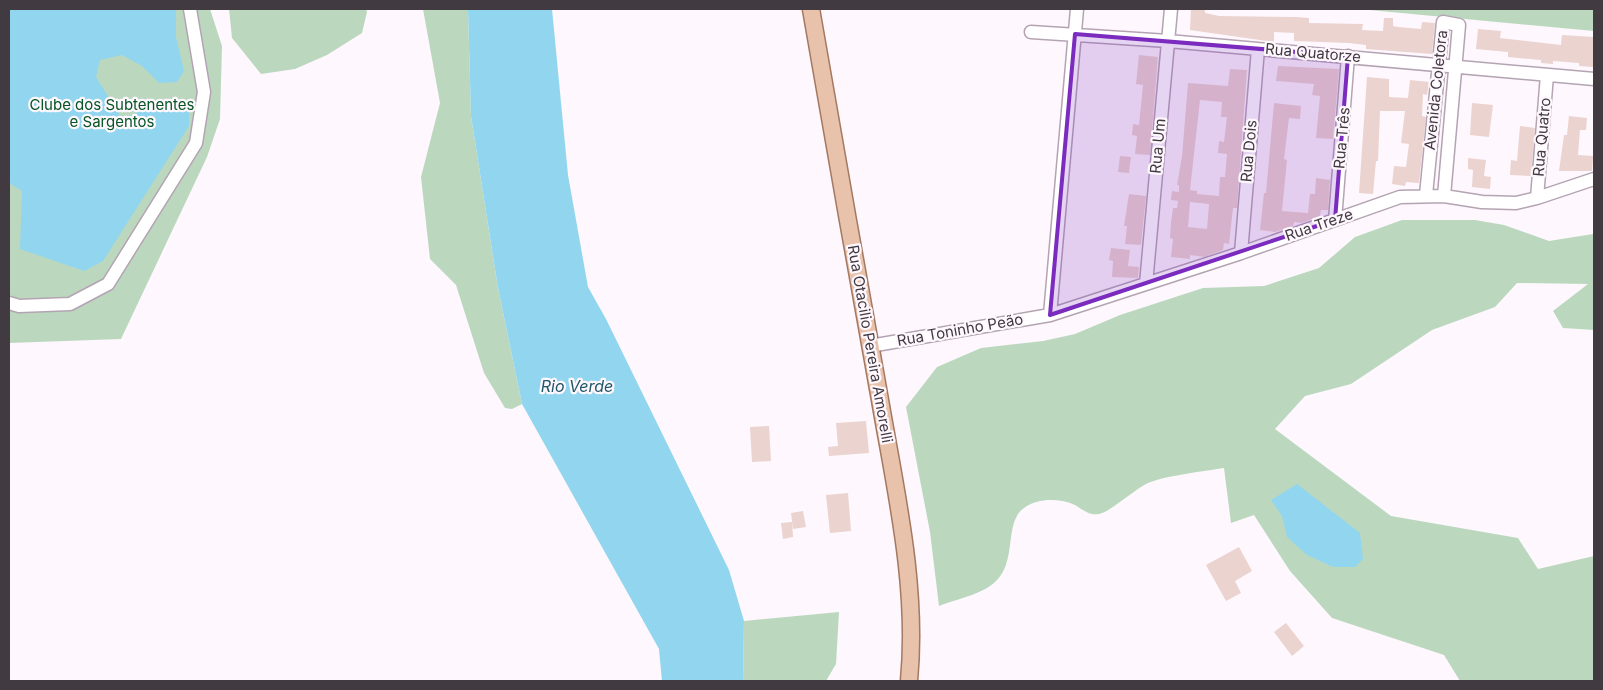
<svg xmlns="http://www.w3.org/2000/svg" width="1603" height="690" viewBox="0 0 1603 690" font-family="Inter,sans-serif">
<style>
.green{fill:#bbd8bf}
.water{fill:#91d6ee}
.building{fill:#ebd3d0;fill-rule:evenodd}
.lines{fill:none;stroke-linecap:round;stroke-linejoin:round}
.minor-casing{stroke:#b4a4b3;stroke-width:15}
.major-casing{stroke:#a47861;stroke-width:19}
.minor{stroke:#fff;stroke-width:12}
.major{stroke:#e8c2ab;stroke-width:16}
.marked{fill:#7b2cbf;fill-opacity:0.2;stroke:#7b2cbf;stroke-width:4;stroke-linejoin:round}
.labels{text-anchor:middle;stroke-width:4.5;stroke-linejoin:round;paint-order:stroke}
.street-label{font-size:15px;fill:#413a40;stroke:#fef7fd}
.park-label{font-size:15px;fill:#055422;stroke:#fef7fd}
.water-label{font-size:16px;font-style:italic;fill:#21586a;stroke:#fef7fd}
</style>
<rect width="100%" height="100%" fill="#fef7fd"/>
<path class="green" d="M9,9H210L222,46L220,119L207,157L121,339L9,343Z
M229,9H366L367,12L362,33L327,55L295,69L261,74L232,38Z
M423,9H468L471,116L498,288L522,404L512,409L505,408L484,373L456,285L430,259L421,177L440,103Z
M1359,9H1594V31Z
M1402,220H1475L1504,225L1549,241L1593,234L1594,222V330L1563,328L1553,311L1588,284L1517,283L1495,307L1432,330L1351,384L1305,396L1275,429L1391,516L1518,538L1538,569L1594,556V681H1460L1444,655L1332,618L1290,571L1254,515L1231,523L1224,468C1205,471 1162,476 1146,484C1134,490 1110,512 1099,514C1089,516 1082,509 1075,505C1060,498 1037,498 1024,508C1004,522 1017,559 997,580C985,594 956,599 939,606L930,532L906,407L937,367L981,348L1043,341L1075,334L1120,315L1203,288L1264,286L1319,268L1355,237Z
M839,612L836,664L826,681H743L744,621Z"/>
<path class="water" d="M9,9H176V37L184,71L177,82L159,83L142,66L122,55L100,60L96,77L121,117L133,115C148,100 168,101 189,100V126L103,261L84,271L20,249L22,191L9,183Z
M468,9H552L568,175L588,287L606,319L729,570L744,621L743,681H662L659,649L522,404L498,288L471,116Z
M1297,484L1360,533L1363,559L1355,567H1333L1307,555L1287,537L1282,516L1271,500Z"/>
<path class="building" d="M1191,9L1205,10V13L1219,16L1296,17L1309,18V23L1363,24L1362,30L1383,31L1384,18H1393V26L1398,27L1421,29L1422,22L1435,23L1432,54L1366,49V45L1349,43L1294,41V33L1274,32V42L1190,30Z
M1478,29L1501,31L1500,38L1561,45L1562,35L1594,37L1593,67L1579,66V63L1553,61V64L1541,63V60L1508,57V52L1476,49Z
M1139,55L1158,57L1150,155L1135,154L1137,136L1132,135L1133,124L1139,125L1143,85L1136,84Z
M1278,66L1339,69L1333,139L1316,138L1320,96L1312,95L1314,84L1276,81Z
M1230,69L1247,70L1237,208H1233L1229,244L1224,243L1223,250L1204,257L1190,255V259L1171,257L1173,239L1170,238L1171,223L1173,208H1177L1178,201L1171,200L1172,191L1179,192V185H1177L1182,156L1188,83L1228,86ZM1200,100L1222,102L1221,117H1227L1224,142L1219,141L1218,153L1227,154L1225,177H1220L1219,196L1197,194V191L1190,190ZM1190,202L1209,204L1207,229L1188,227Z
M1367,77L1389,79V97L1408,98L1410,80L1429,82L1427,95L1423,94L1422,116L1426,117L1419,183L1406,182L1405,186L1392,184L1394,166L1406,167L1409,144L1401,143L1405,111H1380L1378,161H1376L1373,194L1359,193Z
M1274,103L1301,106L1300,119L1289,118L1284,159L1287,160L1282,211L1308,213L1310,194H1315L1316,178L1330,180L1328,210H1321L1320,216L1302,223L1294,222L1293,226L1275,232L1260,230L1264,193H1266Z
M1472,103L1493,105L1489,137L1470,135Z
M1569,116L1587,118L1586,130H1580L1578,155L1593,156L1592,171H1559L1564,135H1567Z
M1520,126L1535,128L1531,176L1510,175L1511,160L1517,161Z
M1120,156L1131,157L1129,173L1118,172Z
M1468,158L1486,160L1484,176L1491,177L1490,189L1472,187L1473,170L1468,169Z
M1129,194L1146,196L1141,245L1125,244L1127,226H1124Z
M1111,248L1130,250L1128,266L1139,267L1138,278L1112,277L1113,261L1109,260Z
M866,421L869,453L829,456L828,447L838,446L836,423Z
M769,426L771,461L752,462L750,427Z
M848,493L851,531L830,533L826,495Z
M803,511L806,527L793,529L791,513Z
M792,522L793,537L783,539L781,523Z
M1239,547L1252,571L1235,581L1241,593L1226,601L1206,565Z
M1286,623L1304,646L1292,656L1274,632Z"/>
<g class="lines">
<defs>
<path id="minor" d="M1031,32L1168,41L1594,79
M1426,195L1443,22L1459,25L1444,196
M1537,198L1547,75
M1335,220L1348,56
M1241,253L1258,49
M1146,284L1171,9
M9,303L19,306L70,304L108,284L196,143L204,92L190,9
M1050,315L1077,9
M870,346L1050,315L1241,253L1400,197L1444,196L1482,202L1516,203L1537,198L1594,179"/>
<path id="major" d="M811,9C833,139 857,270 880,400C896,493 918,587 909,681"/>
</defs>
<use href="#minor" class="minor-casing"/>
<use href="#major" class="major-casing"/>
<use href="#minor" class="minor"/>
<use href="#major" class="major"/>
</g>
<path class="marked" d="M1075,34L1348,56L1335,220L1050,315Z"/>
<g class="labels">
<g class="street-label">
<text transform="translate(1313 53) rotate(5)" y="5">Rua Quatorze</text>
<text transform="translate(1436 90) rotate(-84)" y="5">Avenida Coletora</text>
<text transform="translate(1542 137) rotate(-85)" y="5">Rua Quatro</text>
<text transform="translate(1342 138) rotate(-85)" y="5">Rua Três</text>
<text transform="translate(1158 146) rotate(-85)" y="5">Rua Um</text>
<text transform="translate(1249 151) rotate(-85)" y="5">Rua Dois</text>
<text transform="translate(1319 225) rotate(-19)" y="5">Rua Treze</text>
<text transform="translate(960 330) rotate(-10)" y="5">Rua Toninho Peão</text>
<text transform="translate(870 344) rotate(80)" y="5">Rua Otacilio Pereira Amorelli</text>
</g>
<g class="park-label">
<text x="112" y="110">Clube dos Subtenentes<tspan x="112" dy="17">e Sargentos</tspan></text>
</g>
<g class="water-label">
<text x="577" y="392">Rio Verde</text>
</g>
</g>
<rect width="1603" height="690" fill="none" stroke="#413a40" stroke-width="20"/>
</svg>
